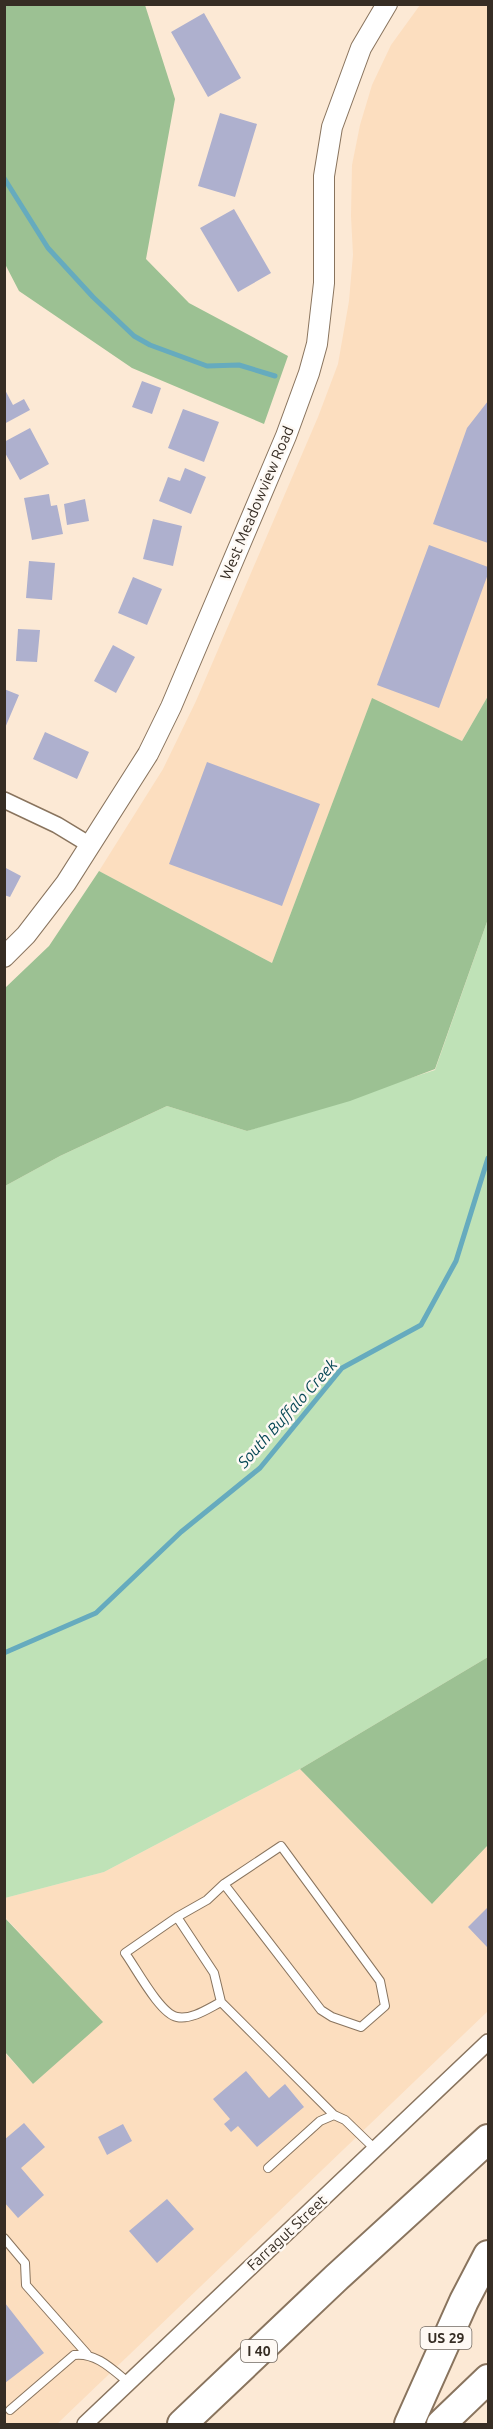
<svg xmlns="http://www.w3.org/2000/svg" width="493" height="2429" viewBox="0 0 493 2429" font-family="Ubuntu,sans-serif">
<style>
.built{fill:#fcdebf}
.green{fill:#bfe2b7}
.forest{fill:#9cc193}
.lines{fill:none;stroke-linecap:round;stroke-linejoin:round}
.stream{stroke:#66abbe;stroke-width:5}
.building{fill:#aeb0ce}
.service-casing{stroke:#89745e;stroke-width:10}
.minor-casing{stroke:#89745e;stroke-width:18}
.tertiary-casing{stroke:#89745e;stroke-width:22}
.motorway-casing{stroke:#89745e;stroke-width:32}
.service{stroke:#fff;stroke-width:8}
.minor{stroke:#fff;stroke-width:15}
.tertiary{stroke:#fff;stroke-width:20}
.motorway{stroke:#fff;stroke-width:28}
.labels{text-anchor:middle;stroke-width:5;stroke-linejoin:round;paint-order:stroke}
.shield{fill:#fef9f4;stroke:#726a62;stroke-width:1.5}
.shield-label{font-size:14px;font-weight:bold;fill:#362d24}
.street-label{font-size:15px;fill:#362d24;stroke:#fef9f4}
.water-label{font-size:16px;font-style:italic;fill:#074856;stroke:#fef9f4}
</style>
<rect width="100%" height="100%" fill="#fce9d5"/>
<path class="built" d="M420,5H488V696L462,741L372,699L272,963L99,871L163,769L196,701L318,417L338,364L349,301L353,255L351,216L352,165L360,125L372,85L391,45Z
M300,1769L432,1904L488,1845V2011L57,2424H5L4,2052L33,2084L102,2022L5,1917V1898L104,1872Z"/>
<path class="green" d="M488,919V1657L300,1769L104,1872L5,1898V1186L60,1156L167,1106L247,1131L435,1070Z"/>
<path class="forest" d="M4,5H145L175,99L146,259L189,303L288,356L264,424L132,368L19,291L5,264Z
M488,696V919L435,1069L350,1101L247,1131L167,1106L60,1156L5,1186V988L49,946L99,871L272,963L372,698L462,741Z
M488,1657V1845L432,1904L300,1769Z
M4,1917L103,2022L33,2084L5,2052Z"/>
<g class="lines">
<path class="stream" d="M4,178L48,248L93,297L134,336L150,345L207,366L239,365L275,376
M4,1653L96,1613L181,1532L260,1468L342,1368L421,1325L456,1261L488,1158"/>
</g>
<path class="building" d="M204,13L241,78L208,97L171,32Z
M220,113L257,124L235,197L198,186Z
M234,209L271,273L238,292L200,228Z
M142,381L161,388L152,414L132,407Z
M4,388L13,405L24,399L30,410L4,424Z
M488,401V543L433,524L467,428Z
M183,409L219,422L204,462L168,448Z
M30,428L49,464L20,480L4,451V442Z
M185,468L206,477L191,514L159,501L168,477L180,481Z
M49,494L51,506L57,505L63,534L32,540L24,498Z
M85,499L89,521L67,525L64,504Z
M153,519L182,526L173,566L143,559Z
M429,545L488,567V574L439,708L377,685Z
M29,561L55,563L52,600L26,598Z
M133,577L162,589L147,625L118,613Z
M18,629L40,630L37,662L16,661Z
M113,645L135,657L116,693L94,681Z
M4,689L19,695L5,728H4Z
M45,732L89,752L77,779L33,759Z
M207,762L320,804L282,906L169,864Z
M4,867L21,876L10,897L4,895Z
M488,1907V1945L487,1947L468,1927Z
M246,2071L269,2098L285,2084L304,2107L257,2147L238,2126L231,2132L224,2124L230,2119L213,2099Z
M24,2123L45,2147L21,2168L44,2195L18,2218L4,2202V2140Z
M123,2124L132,2141L107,2155L98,2137Z
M167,2199L194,2229L157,2263L129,2231Z
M5,2303L44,2353L5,2383Z"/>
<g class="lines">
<defs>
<path id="service" d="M177,1917L207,1900L224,1884L321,2010L332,2017L361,2027L385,2006L380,1981L281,1846L224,1884
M221,2002L214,1973L177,1917L125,1953C136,1968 160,2014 177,2017C192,2020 209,2008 221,2002L334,2115
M268,2168L320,2121L334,2115L345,2120L375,2149
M4,2238L25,2263L26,2285L87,2354
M10,2410L74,2355C96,2352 113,2370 129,2383"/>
<path id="minor" d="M4,800L57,825L90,845
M85,2424L488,2042"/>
<path id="tertiary" d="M4,957L26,935L66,883L148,754L171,707L286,436L309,373L317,344L324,283V176L332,127L361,48L387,4"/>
<path id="motorway" d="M182,2424L336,2278L488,2139
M409,2424L464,2301L488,2255
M441,2424L488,2379"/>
</defs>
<use href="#service" class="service-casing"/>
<use href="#minor" class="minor-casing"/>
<use href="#tertiary" class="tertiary-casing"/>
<use href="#motorway" class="motorway-casing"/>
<use href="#service" class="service"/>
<use href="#minor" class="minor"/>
<use href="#tertiary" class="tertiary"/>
<use href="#motorway" class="motorway"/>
</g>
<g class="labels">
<g class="shield">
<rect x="420.5" y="2327" width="51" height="22" rx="4.5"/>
<rect x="241" y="2340" width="36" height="22" rx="4.5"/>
</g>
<g class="shield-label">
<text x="446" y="2343">US 29</text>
<text x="259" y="2356">I 40</text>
</g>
<g class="street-label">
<text transform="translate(257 503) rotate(-67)" y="5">West Meadowview Road</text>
<text transform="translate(287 2233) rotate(-43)" y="5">Farragut Street</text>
</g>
<g class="water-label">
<text transform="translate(287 1413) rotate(-48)" y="6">South Buffalo Creek</text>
</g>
</g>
<rect width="493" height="2429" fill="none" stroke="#362d24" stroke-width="12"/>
</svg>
